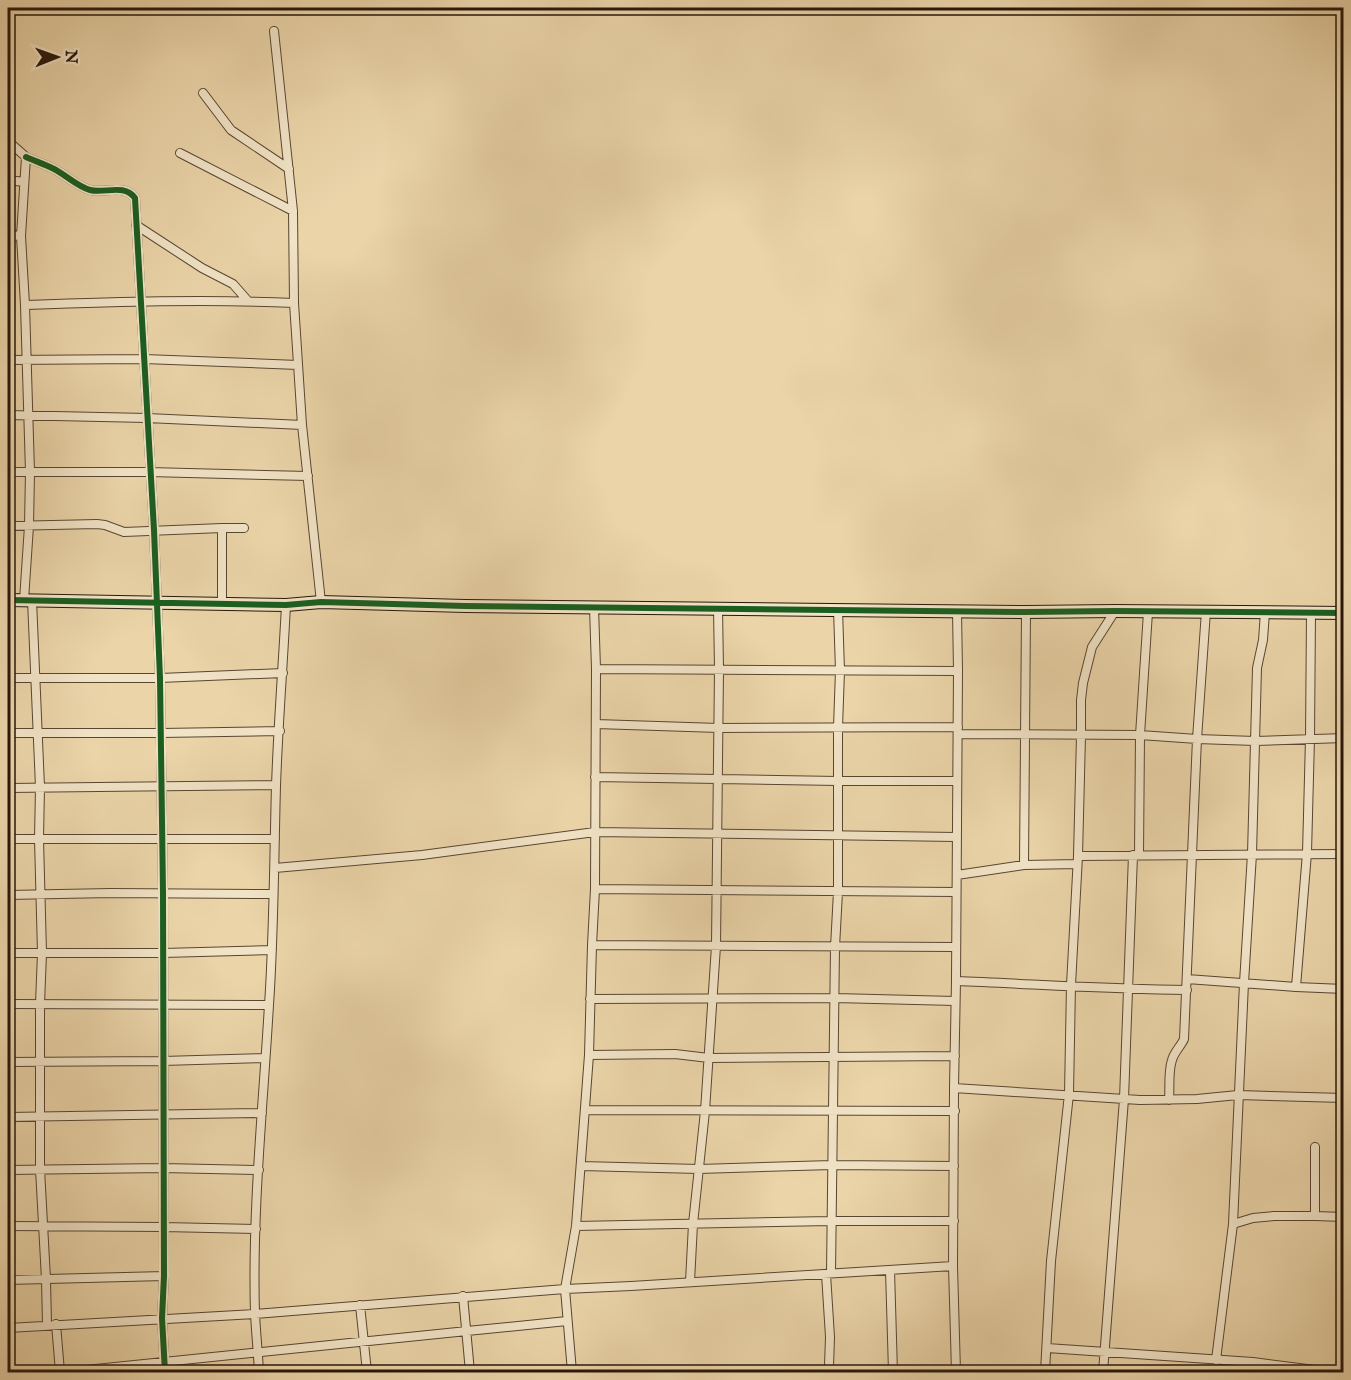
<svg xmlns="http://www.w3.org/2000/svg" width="1351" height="1380" viewBox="0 0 1351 1380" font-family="'IM FELL English',serif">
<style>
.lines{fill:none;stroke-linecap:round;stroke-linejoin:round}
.street-casing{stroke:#584632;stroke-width:10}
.secondary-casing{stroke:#28170b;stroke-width:14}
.street{stroke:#f1e3c6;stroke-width:8}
.secondary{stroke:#f1e3c6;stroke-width:12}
.cycleway-casing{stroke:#f1e3c6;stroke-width:10}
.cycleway{stroke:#1b5e20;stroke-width:6}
</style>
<rect width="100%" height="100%" fill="#ead4a8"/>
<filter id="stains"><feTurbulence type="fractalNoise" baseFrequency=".00333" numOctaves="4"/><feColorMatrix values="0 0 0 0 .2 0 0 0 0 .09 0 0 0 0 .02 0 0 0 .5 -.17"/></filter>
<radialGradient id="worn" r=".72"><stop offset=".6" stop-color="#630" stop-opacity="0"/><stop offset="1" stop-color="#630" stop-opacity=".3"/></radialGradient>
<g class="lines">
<defs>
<path id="street" d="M274,31L293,211L294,303L302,425L321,602
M203,93L231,130L289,169
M8,141L26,157L21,236L25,305L30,472L29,526L24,600
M180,153L293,211
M26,157C35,161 44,164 52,168C65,174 76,186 90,190C104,194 124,183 135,198L154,530L160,678L163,893L164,1276L162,1318L165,1372
M8,180L24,182
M136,225L202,268L233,284L248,301
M8,235L21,236
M25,305C115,302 204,299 294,303
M8,360L144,359L298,365
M8,415L147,418L302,425
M8,472H149L308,476
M8,526L97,524L105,525L124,532L222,528V604
M222,528H244
M32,600L40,787L39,839L42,953L40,1004V1169L46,1279L47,1325
M596,669L958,671
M8,678H160L283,673
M596,724L719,728L958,727
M8,733H161L280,731
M958,734L1140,735L1197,739L1255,741L1344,738
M595,777L838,781H957
M8,788L276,785
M8,839H275
M1139,855L1140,735L1148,612
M1078,856L1344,854
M1024,865L1026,612
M275,868L422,855L595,832L957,837
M957,875L1024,865L1077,864
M595,889L956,892
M8,895L111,893L273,894
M592,945L956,947
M8,953H163L272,950
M1187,979L1296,987L1307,853L1310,739L1311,612
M956,981C1033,984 1110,989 1187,990
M1296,987L1344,989
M590,999L835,998L955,1001
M8,1004L269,1005
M589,1055L675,1054L709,1058L955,1056
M8,1062L163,1061L265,1058
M954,1088L1140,1100L1197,1099L1238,1095L1344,1098
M1169,1100C1170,1087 1168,1072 1172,1060C1174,1052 1181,1046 1184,1039L1197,739L1206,611
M586,1110L955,1111
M8,1117L262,1113
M1315,1147V1216L1344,1217
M581,1166L699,1169L832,1165L954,1166
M8,1170L163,1168L259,1170
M1233,1224L1253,1218L1274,1216H1315
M8,1226L163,1227L256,1229
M576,1226L831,1221H954
M890,1270L893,1372
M831,1273L835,947L838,892V727L840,671L838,609
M826,1274L830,1337L829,1366
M8,1280L164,1276
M690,1282L693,1224L705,1111L716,946L719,669L718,608
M463,1296L470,1372
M360,1305L367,1372
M56,1324L60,1372
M8,1328L255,1314L565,1289L631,1286L953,1266
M1047,1348L1253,1362L1331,1372
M1216,1360L1233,1224L1244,983L1252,854L1257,668L1263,640L1265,612
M66,1372L467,1331L567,1321
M259,1372C258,1353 256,1333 255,1314C252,1211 263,1107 269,1005C274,932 274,859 276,786C278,726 283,665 286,605
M572,1372L565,1289L576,1226L589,1055L592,945L595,889L596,669L594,607
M956,1372L953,1266L954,1088L956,981L958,671L957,611
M1045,1372L1051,1261L1069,1094L1071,985L1078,856L1081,736V700L1083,683L1092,647L1115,611
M1103,1372L1124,1099L1133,855"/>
<path id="secondary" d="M8,600L286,605L321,602L465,606L1026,612L1115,611L1344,613"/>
</defs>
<use href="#street" class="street-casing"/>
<use href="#secondary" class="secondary-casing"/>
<use href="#street" class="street"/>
<use href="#secondary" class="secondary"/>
<defs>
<path id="cycleway" d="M26,157C35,161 44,164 52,168C65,174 76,186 90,190C104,194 124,183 135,198L154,530L160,678L163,893L164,1276L162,1318L165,1372
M8,600L286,605L321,602L465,606L1026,612L1115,611L1344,613"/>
</defs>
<use href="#cycleway" class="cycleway-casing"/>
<use href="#cycleway" class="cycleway"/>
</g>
<rect width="1351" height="1380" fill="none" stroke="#ead4a8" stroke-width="30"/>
<rect x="9" y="9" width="1333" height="1362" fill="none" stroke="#28170b" stroke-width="3"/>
<rect x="15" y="15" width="1321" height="1350" fill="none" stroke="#28170b" stroke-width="1.5"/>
<g transform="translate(57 57) rotate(89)" stroke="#f1e3c6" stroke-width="4.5" paint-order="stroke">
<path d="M0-4.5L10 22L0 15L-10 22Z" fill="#28170b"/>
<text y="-9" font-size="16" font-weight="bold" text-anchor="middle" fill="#28170b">N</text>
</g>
<rect width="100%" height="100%" filter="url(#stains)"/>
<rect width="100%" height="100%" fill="url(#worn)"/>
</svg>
